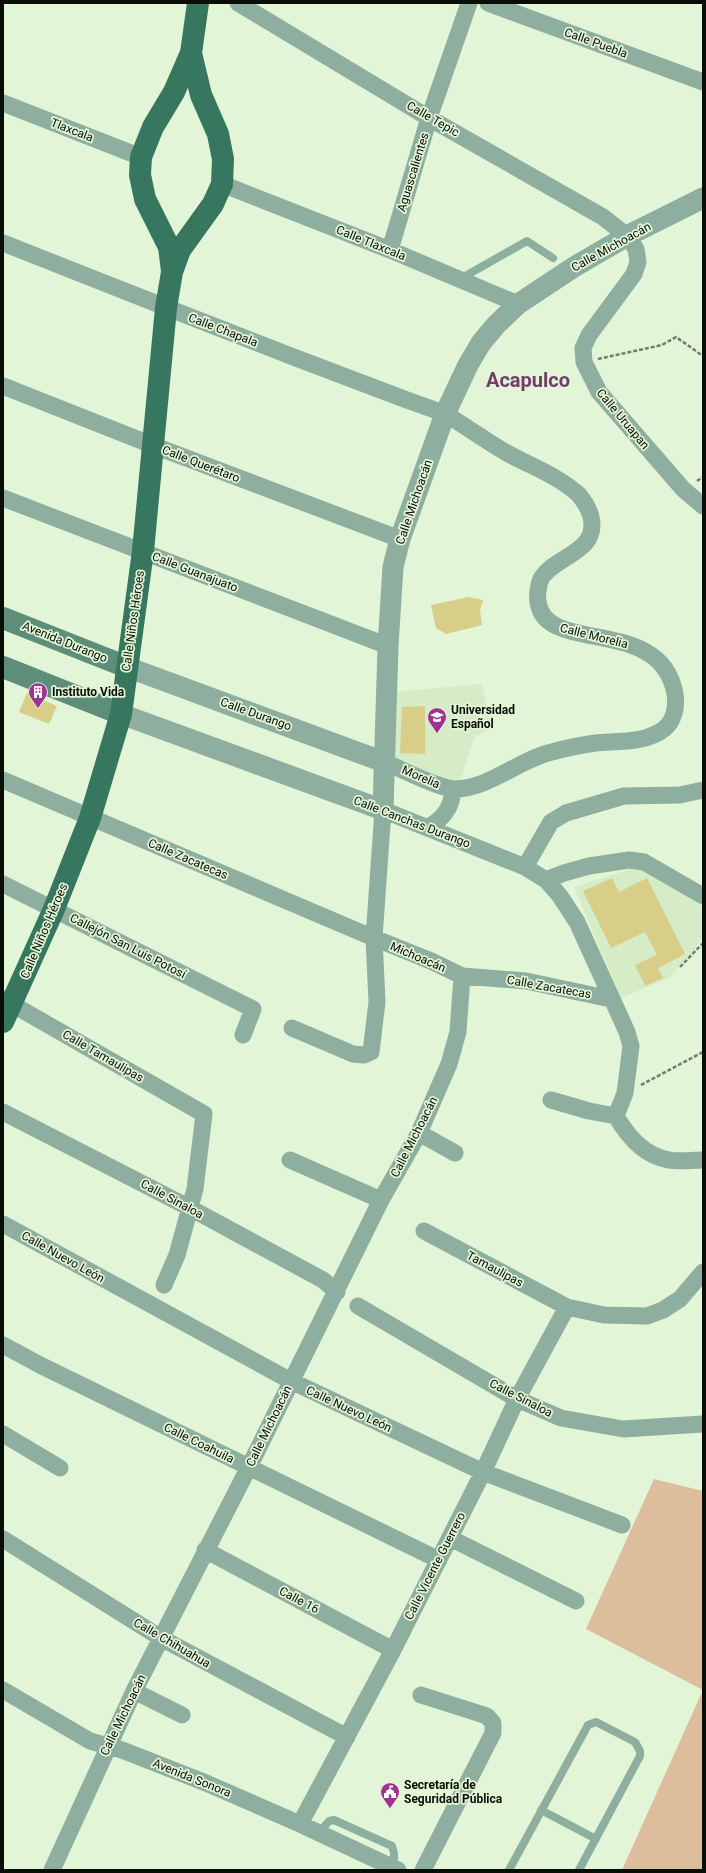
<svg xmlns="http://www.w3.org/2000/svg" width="706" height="1873" viewBox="0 0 706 1873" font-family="Roboto,sans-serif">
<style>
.built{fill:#d5ecc7}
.green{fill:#dcbe9d}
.building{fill:#d8ce88}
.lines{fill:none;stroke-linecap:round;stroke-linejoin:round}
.path{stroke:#717d6a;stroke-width:2.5;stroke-dasharray:4 2;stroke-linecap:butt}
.service{stroke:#8eae9f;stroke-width:8}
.minor{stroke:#8eae9f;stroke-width:17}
.tertiary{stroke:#8eae9f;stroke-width:21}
.secondary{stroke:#5e8e7a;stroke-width:22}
.primary{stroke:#38775f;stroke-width:22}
.labels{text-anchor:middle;stroke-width:3.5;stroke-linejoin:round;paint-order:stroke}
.street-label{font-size:12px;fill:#080e05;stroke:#e2f5d7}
.poi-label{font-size:12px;font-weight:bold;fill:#080e05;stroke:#e2f5d7;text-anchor:start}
.town-label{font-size:20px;font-weight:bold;fill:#723c6b;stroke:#e2f5d7}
</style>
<rect width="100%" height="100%" fill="#e2f5d7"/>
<path class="built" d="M482,684L491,729L474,738L459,785L391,757L393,692Z
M641,866L703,904V936L695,949L669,978L621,998L574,887Z"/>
<path class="green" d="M654,1479L703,1491V1690L586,1629Z
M703,1690V1870H622Z"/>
<path class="building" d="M469,597L483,600L480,610L482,625L446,634L436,628L431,605Z
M27,693L57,706L49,724L19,712Z
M425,706V754L400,753L402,707Z
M612,878L619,892L647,878L685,954L658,968L663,978L645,986L635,965L657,955L645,932L611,948L583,891Z"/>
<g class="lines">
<path class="path" d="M598,359L662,345L676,337L703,356
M697,481L703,477
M680,967L703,943
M641,1085L703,1052"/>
<path class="service" d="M460,279L527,241L553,258
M541,1810L596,1839
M319,1833L329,1821L334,1820L392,1846L394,1853V1868
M509,1870L588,1725L596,1722L635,1742L640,1751V1756L579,1870"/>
<path class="minor" d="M238,3L429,118L603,217L627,236L636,249L638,262L634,274L589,335L583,348L584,362L599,392L683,489L703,506
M488,3L703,82
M3,103L141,157
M222,184L390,250L518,304
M3,243C101,282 198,320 296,358C331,371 365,384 399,397C414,403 432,408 447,415C467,427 486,441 507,453C530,466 559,476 579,495C584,501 589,509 591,517C599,552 557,555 542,577C538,584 537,595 538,602C545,656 661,614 675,694C677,707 674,721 664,729C646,743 618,741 596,743C581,745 566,748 552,752C520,759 490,788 456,789C439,789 402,769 384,762
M390,250L429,118L469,3
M3,386L152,445L400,539
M3,498L388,646
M3,780L374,938L431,961L462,976L526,981L611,999
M427,828C443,819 452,808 453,789
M525,867L551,822L566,813L624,796L680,795L703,790
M546,880L564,873L589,866L629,860L644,862L703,896
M3,884L253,1009L243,1035
M3,999L204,1114L195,1189L177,1255L164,1285
M292,1028L353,1054L364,1055L371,1052L377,1002L374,938L383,810L525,867L546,880L560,896L577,922L627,1032L631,1046L625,1093L616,1116C628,1137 644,1156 669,1160C679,1162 692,1160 703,1160
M551,1100L589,1111L616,1116
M3,1112L190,1208L323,1280L337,1292
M419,1133L455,1153
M290,1160L381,1200
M3,1224L291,1381L483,1472L622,1525
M424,1231L567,1307L604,1315L647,1316L663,1310L680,1299L703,1272
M358,1306L517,1399L561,1418L623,1429L703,1424
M3,1345L40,1365L439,1560
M3,1434L60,1468
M450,1538L576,1601
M3,1539L161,1638L347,1737
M205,1550L393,1650
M3,1690L90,1741L122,1750L206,1783L300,1824L398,1870
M134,1691L182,1715
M421,1695L487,1716L493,1723V1733L423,1870
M300,1824L393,1650L483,1472L517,1399L567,1307
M52,1870L134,1691L249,1467L381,1200L419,1133L449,1064L458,1032L462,976"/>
<path class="tertiary" d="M127,667L384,762
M121,714L383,810L388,646L393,567L400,539L445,414L468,365L481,343L496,325L518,304L574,267L627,236L703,198"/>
<path class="secondary" d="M3,618L127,667
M3,667L121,714"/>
<path class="primary" d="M172,271L169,247L145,199L140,175L141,157L153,127L174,92L191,53L198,3
M3,1022L54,909L90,818L121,714L143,551L166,308L172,272L180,250L213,204L222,184L223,159L218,134L201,95L191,53"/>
</g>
<defs>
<symbol id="building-pin" viewBox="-11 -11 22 30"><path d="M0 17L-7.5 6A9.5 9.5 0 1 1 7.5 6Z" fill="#9e3394" stroke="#e2f5d7"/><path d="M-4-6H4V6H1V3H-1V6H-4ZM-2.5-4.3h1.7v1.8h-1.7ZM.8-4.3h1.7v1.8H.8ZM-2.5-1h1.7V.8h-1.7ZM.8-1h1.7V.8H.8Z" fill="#fff"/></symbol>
<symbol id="university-pin" viewBox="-11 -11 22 30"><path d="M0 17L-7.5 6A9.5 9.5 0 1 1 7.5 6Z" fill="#9e3394" stroke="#e2f5d7"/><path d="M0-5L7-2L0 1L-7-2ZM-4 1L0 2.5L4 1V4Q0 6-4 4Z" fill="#fff"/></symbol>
<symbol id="civic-pin" viewBox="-11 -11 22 30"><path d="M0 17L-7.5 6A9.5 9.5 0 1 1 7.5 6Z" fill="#9e3394" stroke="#e2f5d7"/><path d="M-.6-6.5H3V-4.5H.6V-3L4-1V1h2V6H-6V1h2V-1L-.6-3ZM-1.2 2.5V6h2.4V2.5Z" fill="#fff"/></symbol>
</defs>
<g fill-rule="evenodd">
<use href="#building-pin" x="27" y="681" width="22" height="30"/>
<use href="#university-pin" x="426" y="706" width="22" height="30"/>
<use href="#civic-pin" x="379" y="1781" width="22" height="30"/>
</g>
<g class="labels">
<g class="street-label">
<text transform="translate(596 43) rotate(20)" y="4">Calle Puebla</text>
<text transform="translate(433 119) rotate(30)" y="4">Calle Tepic</text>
<text transform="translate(72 130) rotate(21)" y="4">Tlaxcala</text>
<text transform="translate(413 172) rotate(-73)" y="4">Aguascalientes</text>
<text transform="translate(371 243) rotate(22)" y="4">Calle Tlaxcala</text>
<text transform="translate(611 247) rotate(-29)" y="4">Calle Michoacán</text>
<text transform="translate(223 330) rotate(21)" y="4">Calle Chapala</text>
<text transform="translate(623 419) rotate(50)" y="4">Calle Uruapan</text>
<text transform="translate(201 464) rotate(21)" y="4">Calle Querétaro</text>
<text transform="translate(414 502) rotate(-71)" y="4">Calle Michoacán</text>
<text transform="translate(195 572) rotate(21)" y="4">Calle Guanajuato</text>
<text transform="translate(133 621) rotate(-82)" y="4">Calle Niños Héroes</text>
<text transform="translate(594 636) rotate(14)" y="4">Calle Morelia</text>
<text transform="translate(65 642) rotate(22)" y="4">Avenida Durango</text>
<text transform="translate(256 714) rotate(20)" y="4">Calle Durango</text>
<text transform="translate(421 777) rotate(23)" y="4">Morelia</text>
<text transform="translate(412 822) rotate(21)" y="4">Calle Canchas Durango</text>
<text transform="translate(188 859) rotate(23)" y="4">Calle Zacatecas</text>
<text transform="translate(44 931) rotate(-67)" y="4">Calle Niños Héroes</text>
<text transform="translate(128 946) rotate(27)" y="4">Callejón San Luis Potosí</text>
<text transform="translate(418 957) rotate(23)" y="4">Michoacán</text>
<text transform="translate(549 987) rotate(10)" y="4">Calle Zacatecas</text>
<text transform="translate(103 1056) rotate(30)" y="4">Calle Tamaulipas</text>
<text transform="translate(414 1137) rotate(-63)" y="4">Calle Michoacán</text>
<text transform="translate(172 1199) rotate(28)" y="4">Calle Sinaloa</text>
<text transform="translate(63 1257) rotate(29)" y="4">Calle Nuevo León</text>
<text transform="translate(495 1269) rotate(28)" y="4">Tamaulipas</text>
<text transform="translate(521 1398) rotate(27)" y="4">Calle Sinaloa</text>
<text transform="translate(349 1409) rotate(25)" y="4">Calle Nuevo León</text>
<text transform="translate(269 1426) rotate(-64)" y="4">Calle Michoacán</text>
<text transform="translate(199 1443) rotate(26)" y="4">Calle Coahuila</text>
<text transform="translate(435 1566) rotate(-63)" y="4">Calle Vicente Guerrero</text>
<text transform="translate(299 1600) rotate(28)" y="4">Calle 16</text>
<text transform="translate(172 1643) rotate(30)" y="4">Calle Chihuahua</text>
<text transform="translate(123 1715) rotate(-64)" y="4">Calle Michoacán</text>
<text transform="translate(192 1778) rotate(22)" y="4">Avenida Sonora</text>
</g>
<g class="poi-label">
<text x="52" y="696">Instituto Vida</text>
<text x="451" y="714">Universidad<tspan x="451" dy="14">Español</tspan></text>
<text x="404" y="1789">Secretaría de<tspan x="404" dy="14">Seguridad Pública</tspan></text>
</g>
<g class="town-label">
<text x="528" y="387">Acapulco</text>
</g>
</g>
<rect width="706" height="1873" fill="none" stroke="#080e05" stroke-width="8"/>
</svg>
